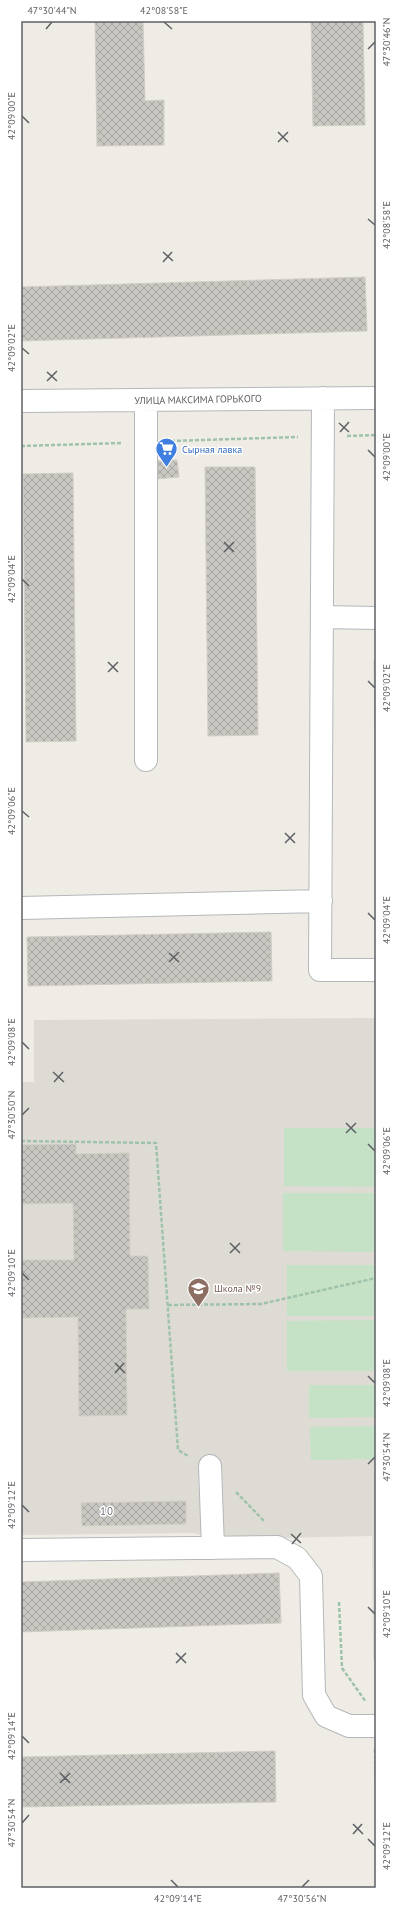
<svg xmlns="http://www.w3.org/2000/svg" width="397" height="1909" viewBox="0 0 397 1909" font-family="'PT Sans',sans-serif">
<style>
.education{fill:#dddbd4}
.pitch{fill:#c5e2c7}
.building{fill:url(#building-cross-hatch);stroke:#d2cec4}
.lines{fill:none;stroke-linecap:round;stroke-linejoin:round}
.minor-casing{stroke:#b5b7ba;stroke-width:24}
.path{stroke:#9fc2ab;stroke-width:2.5;stroke-dasharray:4 2;stroke-linecap:butt}
.minor{stroke:#fff;stroke-width:22}
.ticks{fill:none;stroke:#5d6064;stroke-width:1.5}
.labels{text-anchor:middle;stroke-width:3;stroke-linejoin:round;paint-order:stroke}
.street-label{font-size:10px;fill:#5d6064;stroke:#fff}
.shop-label{font-size:10px;fill:#366cbe;stroke:#fff;text-anchor:start}
.education-label{font-size:10px;fill:#785e54;stroke:#fff;text-anchor:start}
.neighbourhood-label{font-size:11px;letter-spacing:1px;fill:#6e7176;stroke:#fff}
.neatline{fill:none;stroke:#5d6064;stroke-width:1.5}
.ticks-label{font-size:10px;text-anchor:middle;fill:#5d6064}
</style>
<defs>
<pattern id="building-cross-hatch" width="8" height="8" patternUnits="userSpaceOnUse"><rect width="8" height="8" fill="#c9c7c2"/><path d="M0 0l8 8M0 8l8-8" fill="none" stroke="#a6a5a1"/></pattern>
</defs>
<rect width="100%" height="100%" fill="#eeece5"/>
<path class="education" d="M376,1018V1660H373L372,1536L223,1539L192,1533L21,1535V1082H34V1020Z"/>
<path class="pitch" d="M284,1128H376V1187L284,1186Z
M283,1193H376V1252L283,1251Z
M287,1265H376V1316H287Z
M376,1320V1371H287V1321Z
M309,1385H376V1417L309,1418Z
M376,1426V1459L311,1460L310,1427Z"/>
<path class="building" d="M95,21H143L145,101L164,100V145L97,146Z
M311,21H363L365,125L313,126Z
M365,277L367,331L21,341V287Z
M177,460L179,477L156,479L154,461Z
M205,467H255L258,735L208,736Z
M73,473L76,741L26,742L23,474Z
M374,660H376V790Z
M271,932L272,981L28,986L27,937Z
M76,1144V1154L129,1153L130,1256H148L149,1309H126L127,1415L79,1416L78,1317L21,1318V1260H74L73,1203L21,1204V1145Z
M186,1501V1524L82,1526L81,1503Z
M279,1573L281,1623L21,1632V1582Z
M275,1751L276,1802L21,1807V1757Z"/>
<g class="lines">
<defs>
<path id="minor" d="M323,398L320,970H376
M146,400V760
M21,401L376,398
M322,617L376,618
M21,908L321,901
M210,1466L213,1548
M21,1550L277,1547L297,1558L311,1576L314,1695L326,1716L349,1726H376"/>
</defs>
<use href="#minor" class="minor-casing"/>
<path class="path" d="M347,436L376,435
M171,441L298,437
M21,446L122,443
M21,1141L156,1143L178,1450L188,1456
M168,1305L261,1304L376,1278
M236,1492L265,1522
M339,1602L342,1668L366,1702
M375,1749L376,1783"/>
<use href="#minor" class="minor"/>
</g>
<path class="ticks" d="M164,22L172,29M46,29L52,22M368,49L375,42M22,116L29,123M278,132L288,142M278,142L288,132M368,219L375,225M163,252L173,261M163,262L172,252M22,348L29,354M47,372L57,381M47,381L57,371M339,423L349,432M340,432L349,422M368,450L375,457M224,542L234,552M224,552L234,542M22,579L29,586M108,662L118,672M108,672L118,662M368,681L375,688M22,811L29,817M285,833L295,843M285,843L295,833M368,913L375,920M169,953L179,962M169,962L179,952M22,1042L29,1049M53,1072L64,1082M54,1082L63,1072M22,1115L29,1108M346,1123L356,1133M346,1133L356,1123M368,1144L375,1151M230,1243L240,1253M230,1253L240,1243M22,1273L29,1280M115,1363L125,1373M115,1373L124,1363M368,1376L375,1383M368,1464L375,1457M22,1505L29,1512M291,1534L301,1543M292,1544L301,1533M368,1607L375,1614M176,1653L186,1663M176,1663L186,1653M22,1736L29,1743M60,1773L70,1783M60,1783L70,1773M22,1823L29,1815M353,1824L363,1834M353,1834L362,1824M368,1839L375,1846M171,1880L178,1887M302,1887L309,1880"/>
<defs>
<symbol id="supermarket-pin" viewBox="-11 -11 22 30"><path d="M0 17L-7.5 6A9.5 9.5 0 1 1 7.5 6Z" fill="#3f7fe0" stroke="#fff"/><path d="M-6-5.5h2.5l.6 2H6L4.5 2H-2.5L-4.4-4H-6ZM-1.5 3.2a1.3 1.3 0 1 0 .1 0ZM3 3.2a1.3 1.3 0 1 0 .1 0Z" fill="#fff"/></symbol>
<symbol id="school-pin" viewBox="-11 -11 22 30"><path d="M0 17L-7.5 6A9.5 9.5 0 1 1 7.5 6Z" fill="#8d6e63" stroke="#fff"/><path d="M0-5L7-2L0 1L-7-2ZM-4 1L0 2.5L4 1V4Q0 6-4 4Z" fill="#fff"/></symbol>
</defs>
<g fill-rule="evenodd">
<use href="#supermarket-pin" x="154" y="436" width="25" height="34"/>
<use href="#school-pin" x="186" y="1276" width="25" height="34"/>
</g>
<g class="labels">
<g class="street-label">
<text transform="translate(198 399) rotate(-1)" y="4">УЛИЦА МАКСИМА ГОРЬКОГО</text>
</g>
<g class="shop-label">
<text x="182" y="453">Сырная лавка</text>
</g>
<g class="education-label">
<text x="214" y="1292">Школа №9</text>
</g>
<g class="neighbourhood-label">
<text x="107" y="1515">10</text>
</g>
</g>
<rect width="397" height="1909" fill="none" stroke="#ffffff" stroke-width="44"/>
<rect x="22" y="22" width="353" height="1865" class="neatline"/>
<g class="ticks-label">
<text x="52" y="14">47°30'44"N</text>
<text x="164" y="14">42°08'58"E</text>
<text transform="translate(386 42) rotate(-90)" y="4">47°30'46"N</text>
<text transform="translate(11 116) rotate(-90)" y="4">42°09'00"E</text>
<text transform="translate(386 225) rotate(-90)" y="4">42°08'58"E</text>
<text transform="translate(11 348) rotate(-90)" y="4">42°09'02"E</text>
<text transform="translate(386 457) rotate(-90)" y="4">42°09'00"E</text>
<text transform="translate(11 579) rotate(-90)" y="4">42°09'04"E</text>
<text transform="translate(386 688) rotate(-90)" y="4">42°09'02"E</text>
<text transform="translate(11 811) rotate(-90)" y="4">42°09'06"E</text>
<text transform="translate(386 920) rotate(-90)" y="4">42°09'04"E</text>
<text transform="translate(11 1042) rotate(-90)" y="4">42°09'08"E</text>
<text transform="translate(11 1115) rotate(-90)" y="4">47°30'50"N</text>
<text transform="translate(386 1151) rotate(-90)" y="4">42°09'06"E</text>
<text transform="translate(11 1273) rotate(-90)" y="4">42°09'10"E</text>
<text transform="translate(386 1383) rotate(-90)" y="4">42°09'08"E</text>
<text transform="translate(386 1457) rotate(-90)" y="4">47°30'54"N</text>
<text transform="translate(11 1505) rotate(-90)" y="4">42°09'12"E</text>
<text transform="translate(386 1614) rotate(-90)" y="4">42°09'10"E</text>
<text transform="translate(11 1736) rotate(-90)" y="4">42°09'14"E</text>
<text transform="translate(11 1823) rotate(-90)" y="4">47°30'54"N</text>
<text transform="translate(386 1846) rotate(-90)" y="4">42°09'12"E</text>
<text x="178" y="1902">42°09'14"E</text>
<text x="302" y="1902">47°30'56"N</text>
</g>
</svg>
